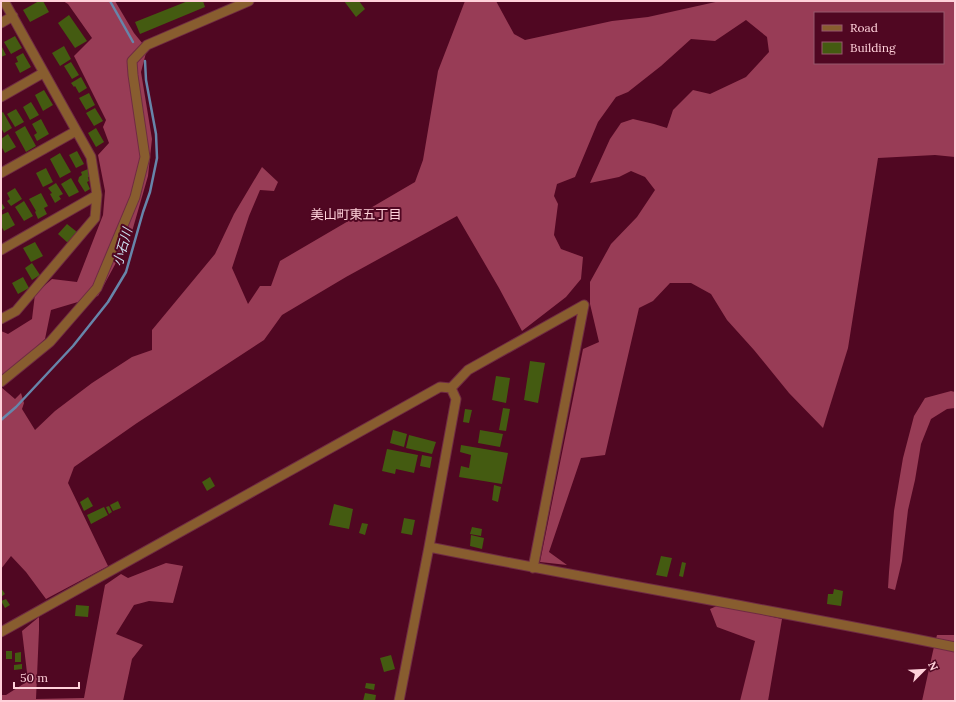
<svg xmlns="http://www.w3.org/2000/svg" width="956" height="702" viewBox="0 0 956 702" font-family="Lora,'Noto Sans JP',serif">
<style>
.forest{fill:#983c56;fill-rule:evenodd}
.lines{fill:none;stroke-linecap:round;stroke-linejoin:round}
.stream{stroke:#6785aa;stroke-width:2.5}
.building{fill:#445b11}
.minor-casing{stroke:#702b43;stroke-width:11}
.minor{stroke:#885d2f;stroke-width:9}
.labels{text-anchor:middle;stroke-width:4;stroke-linejoin:round;paint-order:stroke}
.neighbourhood-label{font-size:13px;fill:#ffd1da;stroke:#500722}
.water-label{font-size:13px;font-style:italic;fill:#cbdeef;stroke:#500722}
</style>
<rect width="100%" height="100%" fill="#500722"/>
<path class="forest" d="M63,1H115L134,33L147,49L141,72L152,139L148,176L131,235L98,296L51,310L45,339L13,368L1,377V331L8,334L32,319L35,294L52,279L77,282L103,215L105,191L98,155L109,143L103,127L106,120L74,56L92,38L68,4Z
M465,1H496L514,34L525,40L612,21L648,17L720,1H955V157L935,155L878,158L848,348L823,428L789,393L754,350L727,320L711,294L691,283H670L653,301L639,308L605,455L581,458L549,552L567,565L540,562L583,349L599,342L590,304V282L611,244L637,217L655,190L645,177L631,171L619,177L590,183L610,139L621,123L633,119L654,124L667,128L673,110L693,90L710,94L746,77L769,52L767,37L746,20L715,41L691,39L661,66L628,92L616,97L598,122L575,177L557,184L554,196L558,204L554,235L561,249L583,257L581,279L566,297L522,331L499,288L457,216L346,277L282,315L264,340L137,423L74,467L68,483L108,566L46,599L26,572L11,556L1,569V387L15,399L21,393L24,403L22,409L35,430L55,411L92,383L132,357L152,350V330L215,254L234,214L262,167L278,182L274,191L260,190L249,216L232,268L248,304L260,286H271L280,261L415,182L423,160L438,71ZM815,13H943V63H815Z
M951,391L955,392V408L947,409L931,419L921,444L915,480L908,510L902,561L895,590L888,588L889,572L894,511L903,458L914,416L925,398Z
M166,563L183,566L173,603L149,601L134,605L116,634L143,645L132,659L123,701H1V695H6L28,681L22,631L39,617V630L36,699L84,698L105,585L121,574L128,578Z
M719,605L782,619L768,701H740L755,641L717,627L710,609Z
M937,635H955V701H922L933,651Z"/>
<g class="lines">
<path class="stream" d="M110,1L133,42
M1,420L16,407L73,346L108,302L126,272L143,212L150,192L157,158L156,134L146,80L145,61"/>
</g>
<path class="building" d="M39,1H43L49,12L30,22L23,10Z
M188,1H203L205,7L140,34L135,22Z
M344,1H359L365,9L356,17Z
M69,15L87,41L75,48L58,23Z
M15,36L22,48L11,54L4,42Z
M1,45L6,55L1,57Z
M64,46L71,59L60,66L52,53Z
M23,53L31,67L20,73L15,63L18,62L16,57Z
M71,62L79,75L72,79L64,66Z
M81,77L87,88L79,93L75,86L74,87L71,83Z
M44,90L53,105L43,111L35,95Z
M89,93L95,105L86,110L79,98Z
M31,102L39,115L30,120L23,107Z
M95,108L103,121L94,126L86,113Z
M16,109L24,122L15,127L7,114Z
M3,112L12,128L4,133L1,128V113Z
M41,119L49,134L37,141L34,135L37,133L32,124Z
M25,126L36,146L26,152L15,132Z
M96,128L104,142L96,147L88,133Z
M8,134L16,147L5,153L1,146V139Z
M77,151L84,164L76,168L69,155Z
M60,153L71,172L60,178L50,159Z
M46,168L53,182L43,187L36,173Z
M88,169L90,172L88,173L90,177H88L89,181L87,182L90,189L85,192L78,181L79,177L82,175L81,172Z
M71,178L79,192L69,197L61,184Z
M56,183L63,194L59,196L61,199L55,203L50,194L52,193L48,188Z
M15,188L22,199L11,206L7,201L10,199L7,193Z
M41,193L48,206L44,208L47,214L38,219L35,212L36,211L29,199Z
M24,201L33,216L24,221L15,207Z
M1,202L5,208L1,211Z
M8,212L15,225L4,231L1,226V215Z
M67,224L77,232L68,243L58,234Z
M35,242L43,256L31,262L23,248Z
M32,263L40,275L32,280L25,268Z
M23,277L29,288L18,294L12,283Z
M530,361L545,363L538,403L524,400Z
M496,376L510,378L506,403L492,400Z
M503,408L510,409L506,431L499,430Z
M465,409L472,410L469,423L463,422Z
M393,430L407,434L404,447L390,443Z
M480,430L503,434L500,447L478,443Z
M409,435L436,442L432,454L406,448Z
M461,445L508,453L502,484L459,477L461,466L469,468L471,455L460,452Z
M387,449L418,455L414,473L396,469L395,474L382,471Z
M422,455L432,457L430,468L420,466Z
M210,477L215,486L207,491L202,482Z
M494,485L501,487L498,502L492,500Z
M88,497L93,506L84,511L80,502Z
M118,501L121,508L113,511L110,505Z
M334,504L353,509L349,529L329,525Z
M109,506L112,512L109,514L106,507Z
M104,507L108,515L91,524L87,515Z
M404,518L415,520L412,535L401,533Z
M362,523L368,524L365,535L359,533Z
M472,527L482,529L481,536L470,534Z
M471,535L484,538L482,549L470,546Z
M661,556L672,558L667,577L656,575Z
M682,562L686,563L683,577L679,576Z
M1,588L5,594L1,597Z
M834,589L843,591L841,606L827,604L828,594H833Z
M6,599L10,605L5,608L1,601Z
M76,605L89,606L88,617L75,616Z
M6,651H12V659H6Z
M21,652V662H15V653Z
M391,655L395,669L384,672L380,658Z
M22,664V669L14,670V665Z
M366,683L375,684L374,690L365,688Z
M365,693L376,695L375,701H363Z"/>
<g class="lines">
<defs>
<path id="minor" d="M1,23L13,16
M1,97L43,73
M1,173L76,131
M1,250L97,195
M1,319L16,311L95,218L97,195L91,157L4,1
M1,382L50,342L97,288L135,197L145,157L133,75L132,61L147,45L249,1
M429,547C604,582 780,611 955,647
M533,568L584,305
M1,632L440,387L451,388L468,370L584,305
M399,701L429,547L456,399L451,388"/>
</defs>
<use href="#minor" class="minor-casing"/>
<use href="#minor" class="minor"/>
</g>
<g class="labels">
<g class="neighbourhood-label">
<text x="356" y="219">美山町東五丁目</text>
</g>
<g class="water-label">
<text transform="translate(122 247) rotate(-74)" y="5">小石川</text>
</g>
</g>
<rect width="956" height="702" fill="none" stroke="#ffd1da" stroke-width="4"/>
<rect x="814" y="12" width="130" height="52" fill="#500722" stroke="#96586c"/>
<rect x="822" y="25" width="20" height="6" fill="#885d2f" stroke="#96586c"/>
<text x="850" y="32" font-size="12" fill="#ffd1da">Road</text>
<rect x="822" y="42" width="20" height="12" fill="#445b11" stroke="#96586c"/>
<text x="850" y="52" font-size="12" fill="#ffd1da">Building</text>
<g transform="translate(924 670) rotate(66)" stroke="#500722" stroke-width="3" paint-order="stroke">
<path d="M0-3L7 15L0 10L-7 15Z" fill="#ffd1da"/>
<text y="-6" font-size="11" font-weight="bold" text-anchor="middle" fill="#ffd1da">N</text>
</g>
<path d="M14 682v6h65v-6" fill="none" stroke="#ffd1da" stroke-width="2"/>
<text x="20" y="682" font-size="12" fill="#ffd1da" stroke="#500722" stroke-width="3" paint-order="stroke">50 m</text>
</svg>
